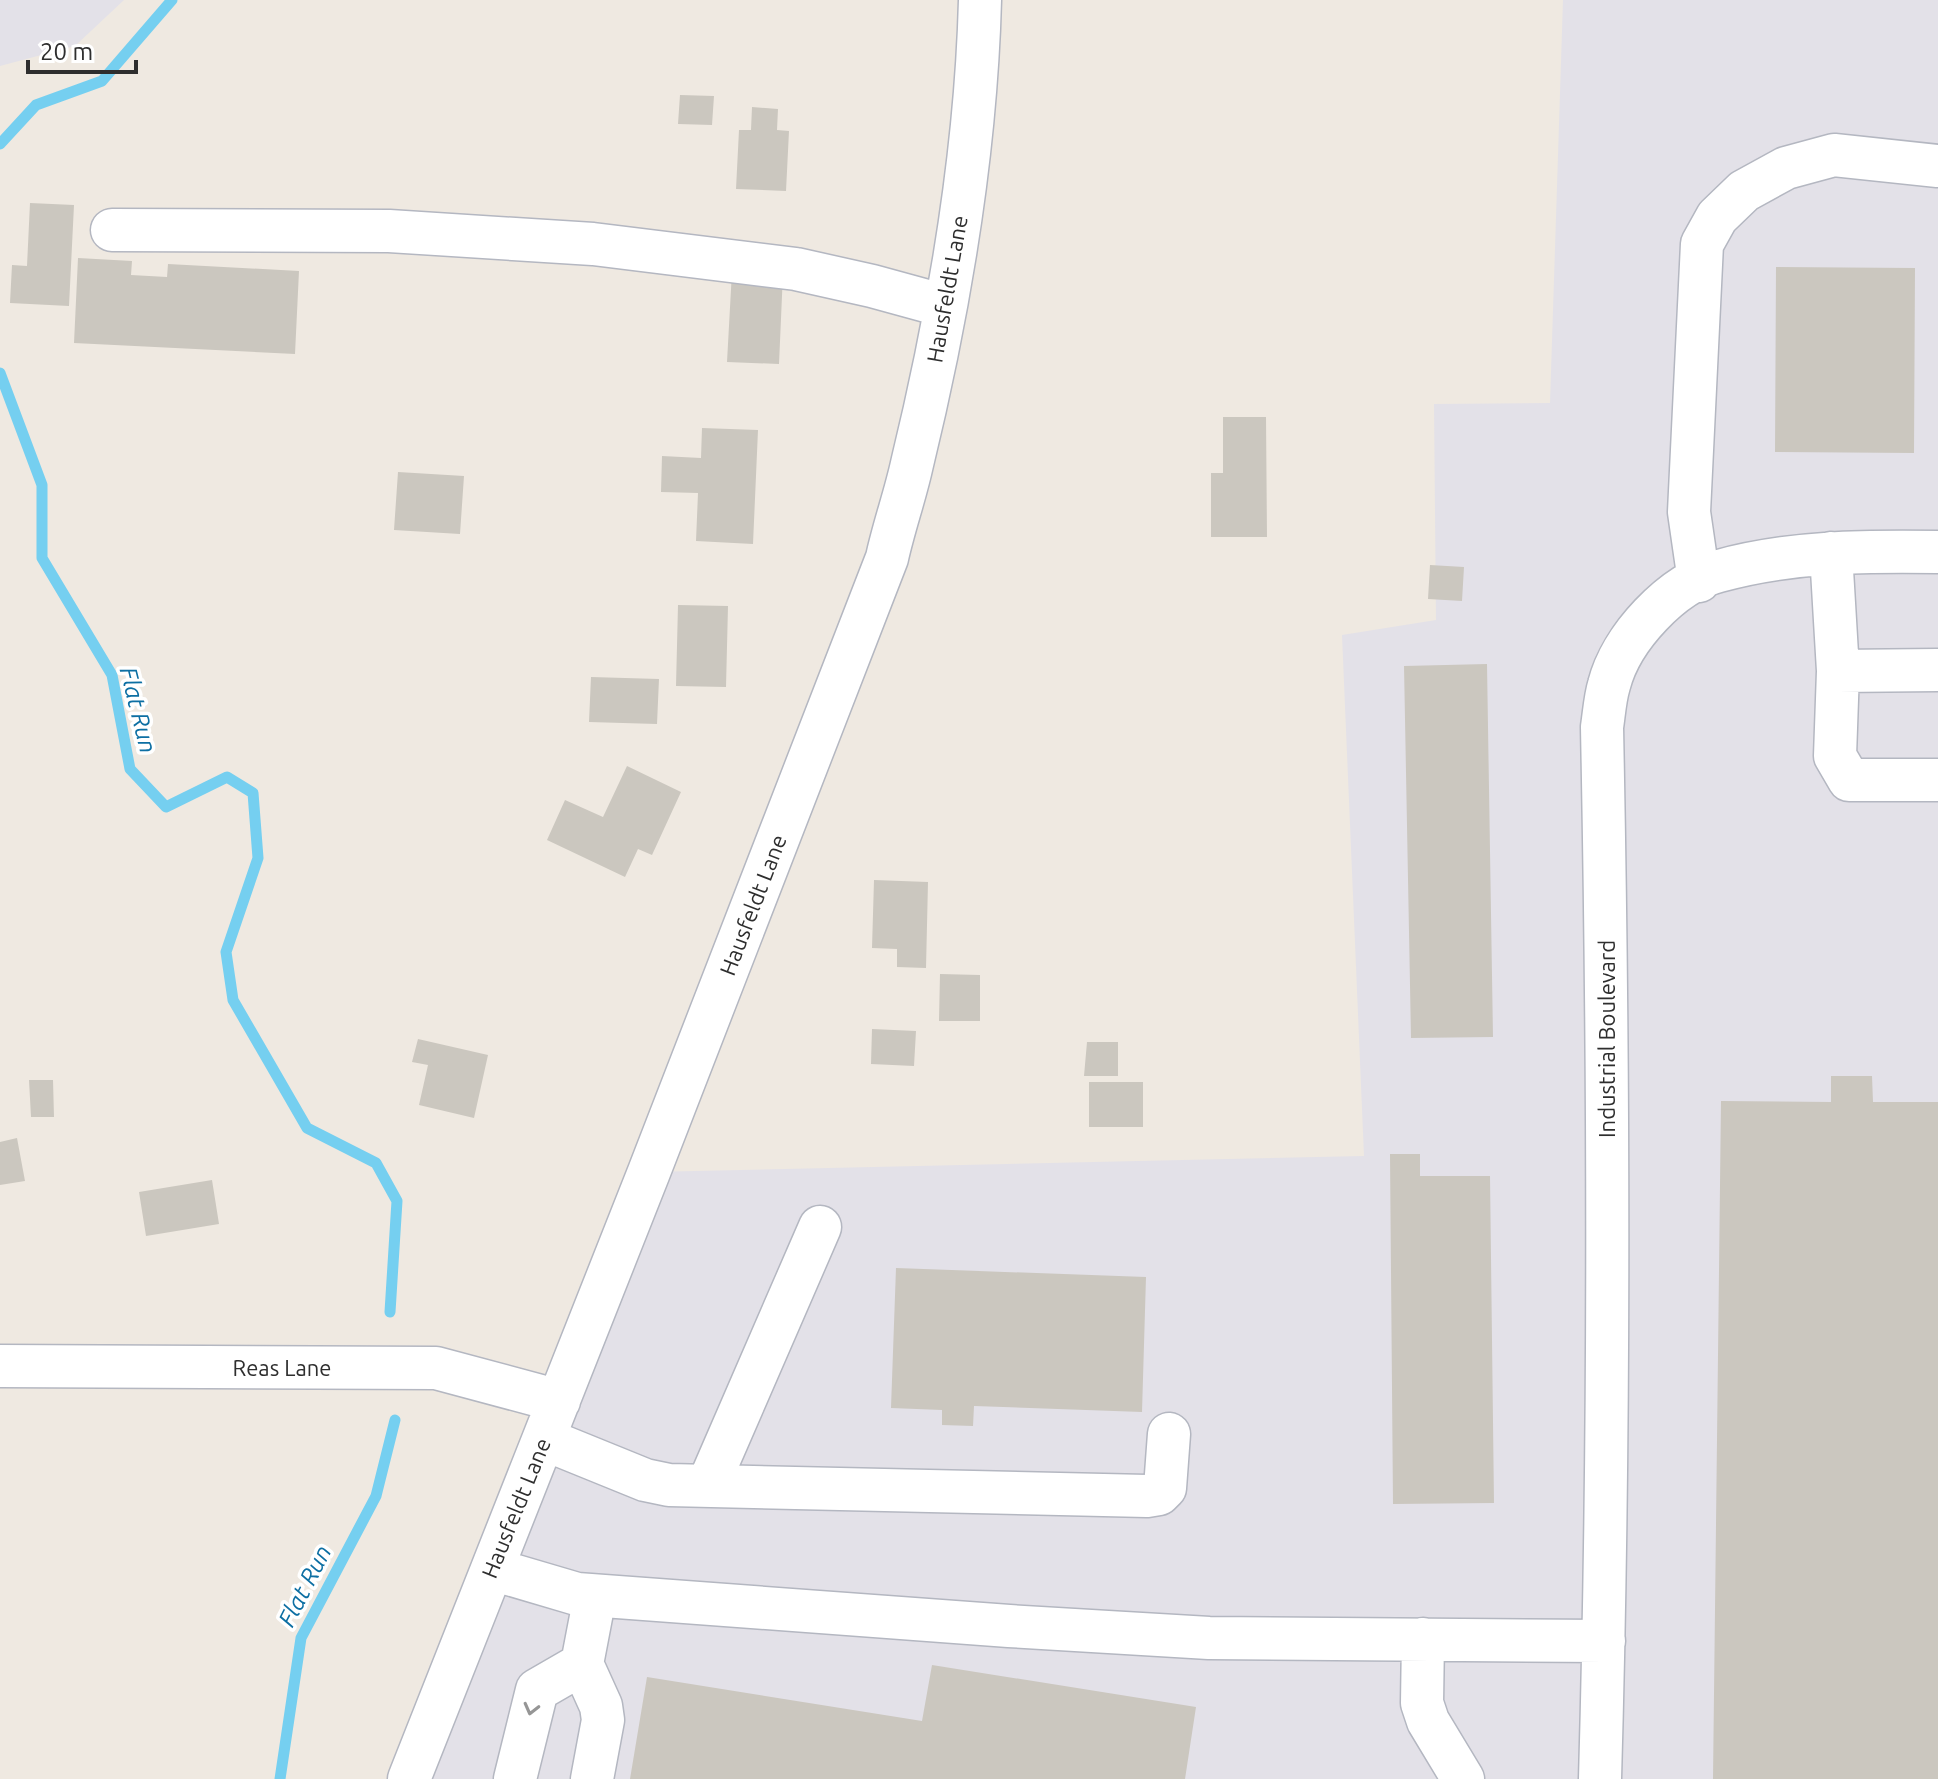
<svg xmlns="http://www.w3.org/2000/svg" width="1938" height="1779" viewBox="0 0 1938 1779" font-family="Ubuntu,sans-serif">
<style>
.industrial{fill:#e3e1e8}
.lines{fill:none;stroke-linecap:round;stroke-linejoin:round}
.stream{stroke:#75cff0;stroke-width:11}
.building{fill:#cbc7bf}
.minor-casing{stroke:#b4b7c1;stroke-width:45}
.minor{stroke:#fff;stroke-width:42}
.oneway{stroke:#969696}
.labels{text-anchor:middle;stroke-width:7;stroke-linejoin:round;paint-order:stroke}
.street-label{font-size:22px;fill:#2e2e2e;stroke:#fff}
.water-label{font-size:24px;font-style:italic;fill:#0d6fa3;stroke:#fff}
</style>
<rect width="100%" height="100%" fill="#efe9e1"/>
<path class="industrial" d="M0,0H124L75,46L0,66Z
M1563,0H1938V1779H409L649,1172L1364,1156L1342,635L1436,620L1434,404L1550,403Z"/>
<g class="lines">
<path class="stream" d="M0,144L36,105L102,81L172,0
M0,373L42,485V558L112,675L130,769L166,807L227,777L253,793L258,858L226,952L233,1000L307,1128L376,1163L397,1201L390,1312
M280,1779L301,1638L376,1496L395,1420"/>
</g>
<path class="building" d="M680,95L714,96L712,125L678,124Z
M752,107L778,109L777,130L789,131L786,191L736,189L739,130H751Z
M30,203L74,205L69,306L10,303L12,265L27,266Z
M78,258L132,261L131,275L167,277L168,264L299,271L295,354L74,343Z
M1776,267L1915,268L1914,453L1775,452Z
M732,271L783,273L779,364L727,362Z
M1223,417H1266L1267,537H1211V473H1223Z
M702,428L758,430L753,544L696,541L698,493L661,492L662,456L701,458Z
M398,472L464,476L460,534L394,530Z
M1430,565L1464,567L1462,601L1428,599Z
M678,605L728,606L726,687L676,686Z
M1487,664L1493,1037L1411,1038L1404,666Z
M591,677L659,679L657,724L589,722Z
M627,766L681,792L652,855L638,849L625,877L547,840L565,800L603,817Z
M874,880L928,882L926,968L897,967V949L872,948Z
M940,974L980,975V1021H939Z
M872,1029L916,1031L914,1066L871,1064Z
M418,1039L488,1055L474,1118L419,1105L428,1065L412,1062Z
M1087,1042H1118V1076H1084Z
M1831,1076H1872L1873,1102H1938V1779H1713L1721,1101L1831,1102Z
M29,1080H53L54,1117H31Z
M1089,1082H1143V1127H1089Z
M17,1138L25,1181L0,1185V1142Z
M1390,1154H1420V1176H1490L1494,1503L1393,1504Z
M212,1180L219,1224L146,1236L139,1192Z
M896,1268L1146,1277L1142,1412L974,1406L973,1426L942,1425V1410L891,1408Z
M932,1665L1196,1707L1185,1779H630L647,1677L922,1721Z"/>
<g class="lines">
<defs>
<path id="minor" d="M112,230L389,231L593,244L796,269L872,286L945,306
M1831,553L1838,671L1938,670
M1699,581L1689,512L1702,244L1717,217L1744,191L1786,168L1834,155L1938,166
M1838,671L1835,756L1849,780H1938
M0,1366L436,1368L559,1401
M544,1439L645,1480L669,1485L1147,1496L1159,1494L1165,1488L1169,1434
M708,1485L820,1227
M492,1569L577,1594L1009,1626L1209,1638L1604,1641
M1423,1639L1422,1703L1428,1721L1463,1779
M409,1779L649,1172L887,558C894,526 905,496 912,464C949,312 976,156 980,0
M515,1779L537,1690L582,1664
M592,1779L603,1720L601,1706L582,1664L595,1596
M1600,1779C1610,1428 1609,1078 1602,727C1604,714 1605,698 1609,685C1621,638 1672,583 1719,571C1791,551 1865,551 1938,552"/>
</defs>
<use href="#minor" class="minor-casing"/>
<use href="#minor" class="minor"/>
</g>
<defs><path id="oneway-chevron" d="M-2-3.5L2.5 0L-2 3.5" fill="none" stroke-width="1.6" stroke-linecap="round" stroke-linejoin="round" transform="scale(2)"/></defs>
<use class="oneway" href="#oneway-chevron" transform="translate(531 1709) rotate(104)"/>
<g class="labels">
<g class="street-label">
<text transform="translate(947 289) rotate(-80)" y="8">Hausfeldt Lane</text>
<text transform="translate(753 905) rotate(-69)" y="8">Hausfeldt Lane</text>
<text transform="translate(1607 1039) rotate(-90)" y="8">Industrial Boulevard</text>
<text x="282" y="1376">Reas Lane</text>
<text transform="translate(516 1508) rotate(-68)" y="8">Hausfeldt Lane</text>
</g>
<g class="water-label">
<text transform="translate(138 710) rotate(76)" y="8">Flat Run</text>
<text transform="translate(305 1586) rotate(-63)" y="8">Flat Run</text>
</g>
</g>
<path d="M28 60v12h108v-12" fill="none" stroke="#2e2e2e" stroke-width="4"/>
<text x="40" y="60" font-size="24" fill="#2e2e2e" stroke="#ffffff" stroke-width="6" paint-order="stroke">20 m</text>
</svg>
